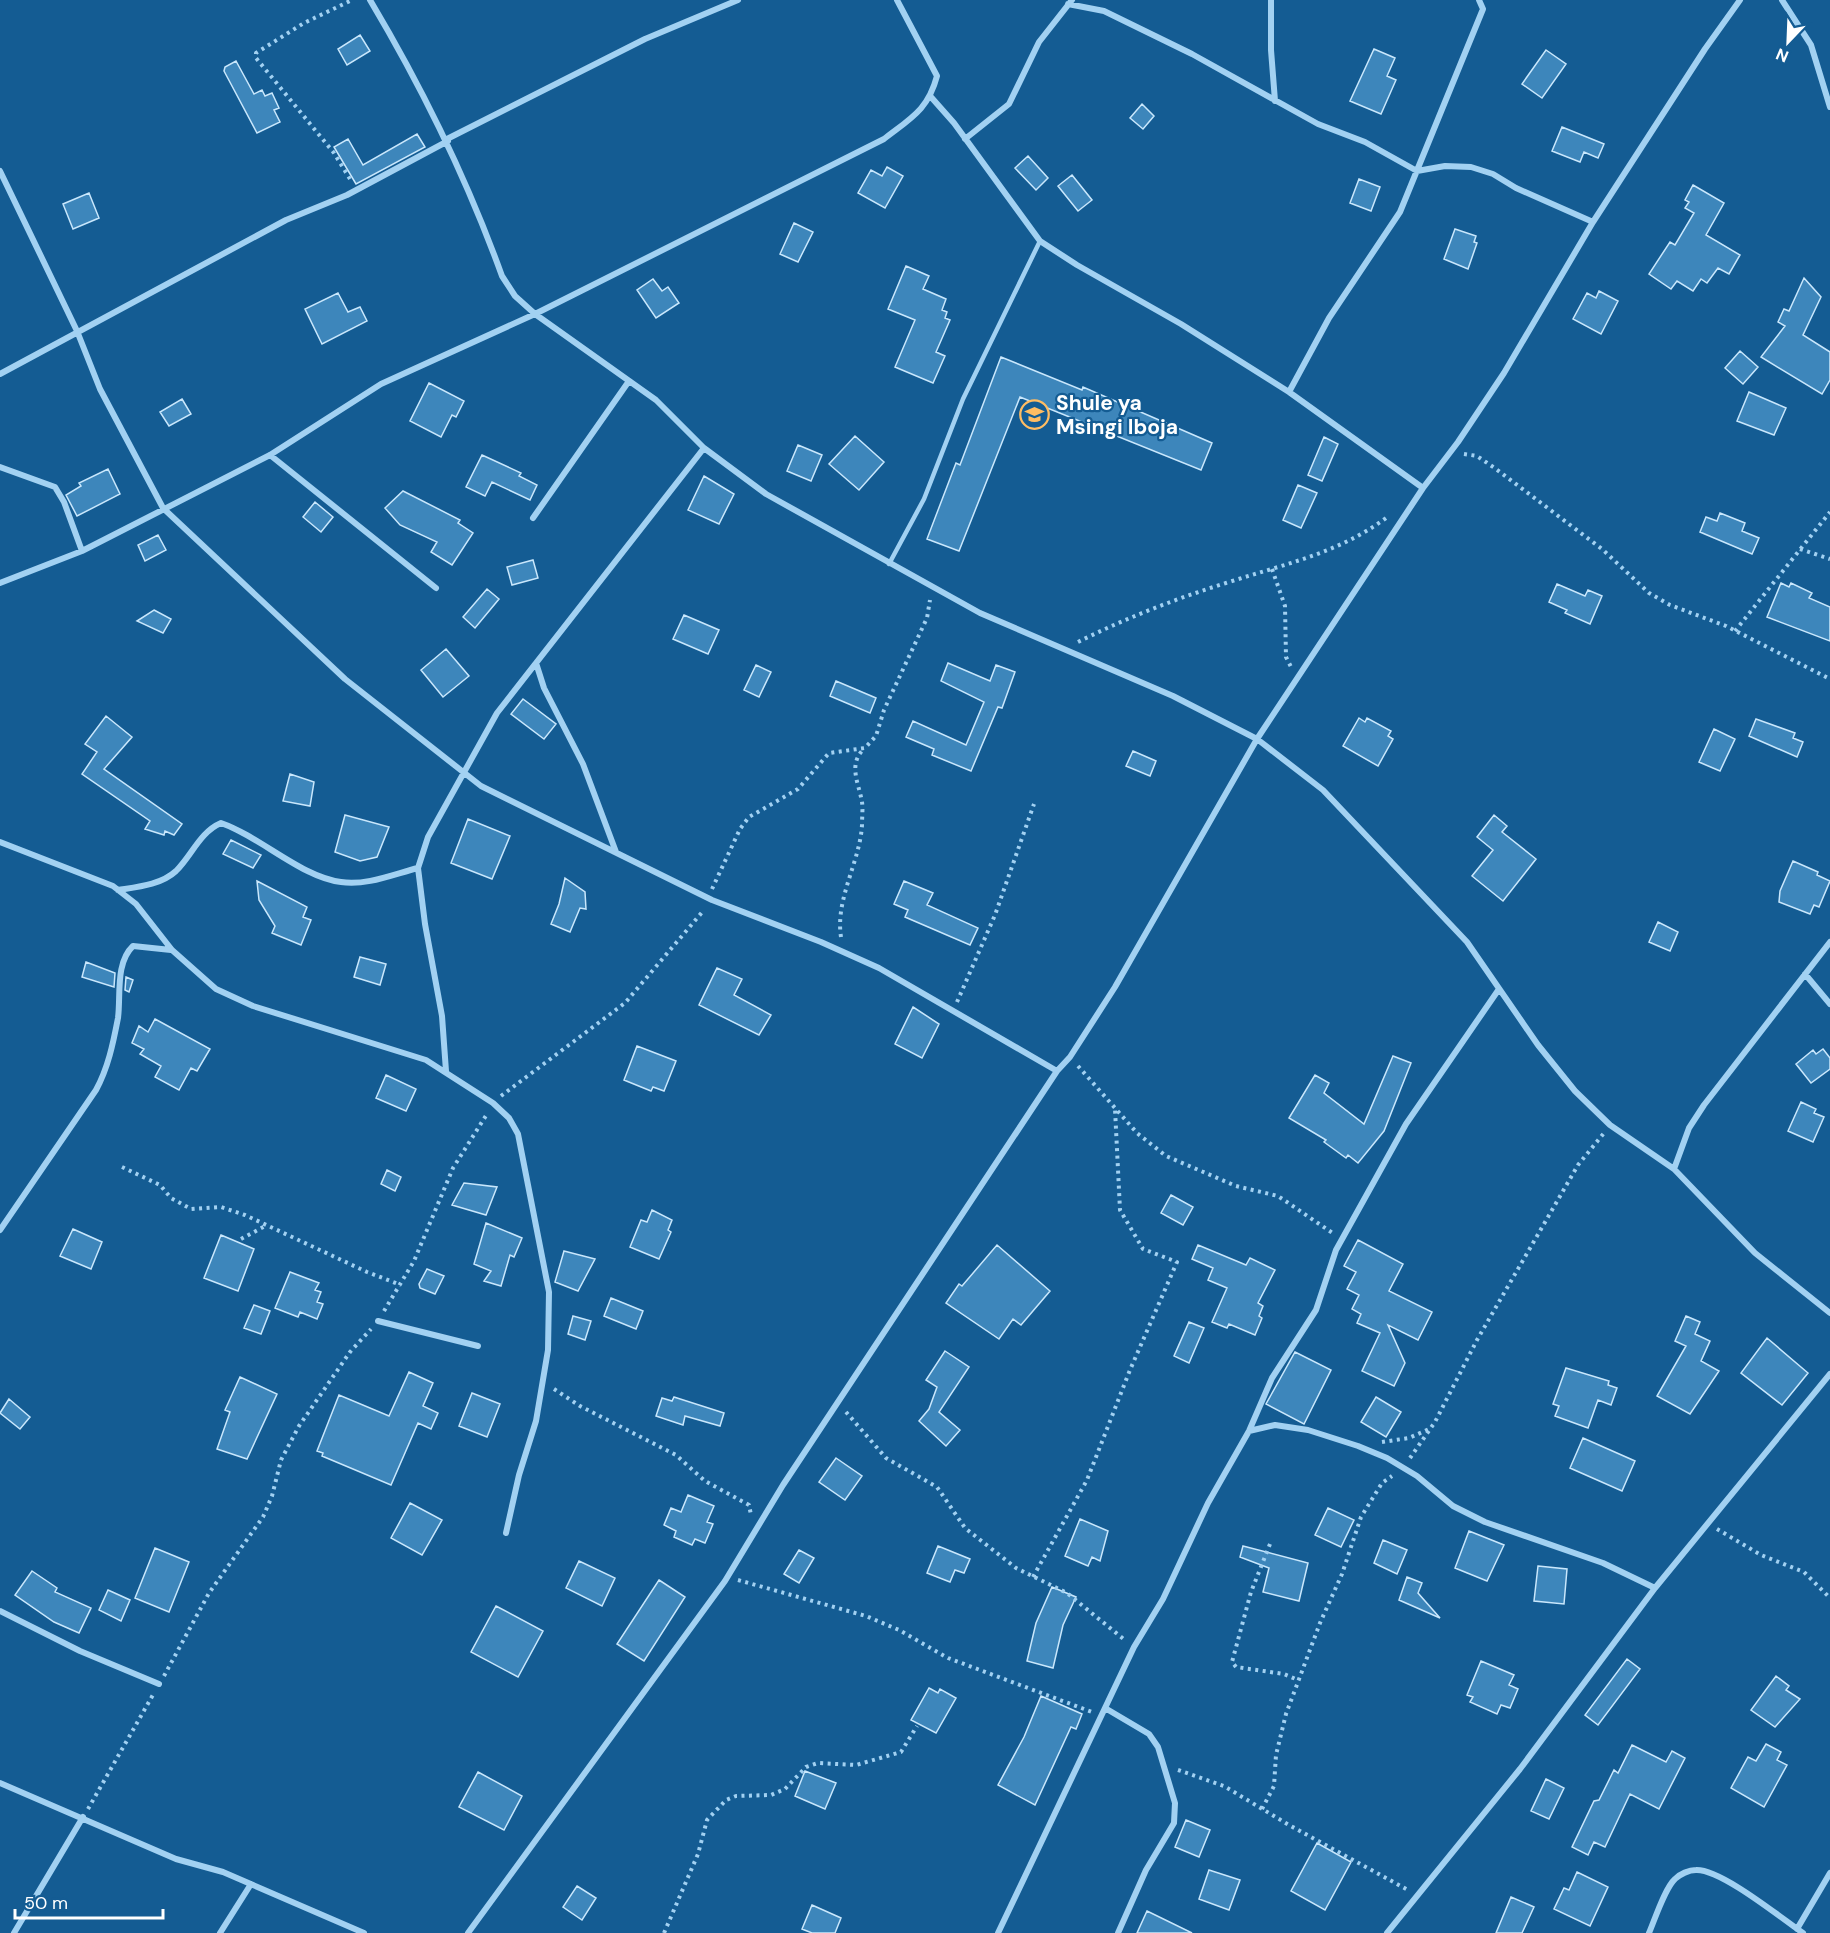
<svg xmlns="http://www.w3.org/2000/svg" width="1830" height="1933" viewBox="0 0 1830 1933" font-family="'DM Sans',sans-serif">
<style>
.building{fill:#3d86bb;stroke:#c9e7fc;stroke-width:1.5}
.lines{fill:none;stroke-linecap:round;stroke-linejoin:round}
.path{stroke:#a2d1f2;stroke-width:4;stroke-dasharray:3 4.5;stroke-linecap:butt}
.lane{stroke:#a2d1f2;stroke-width:4.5}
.street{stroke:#a2d1f2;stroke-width:6}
.labels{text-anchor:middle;stroke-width:4.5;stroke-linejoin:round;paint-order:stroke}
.poi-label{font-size:21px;font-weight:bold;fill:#fff;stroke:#145c93;text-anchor:start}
</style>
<rect width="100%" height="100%" fill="#145c93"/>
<path class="building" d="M360,35L370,51L347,65L338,49Z
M1374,49L1395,58L1387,76L1396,80L1381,114L1350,101Z
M1546,50L1566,64L1542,98L1522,84Z
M236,61L254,94L262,90L265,96L272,93L279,108L274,110L280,122L257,133L224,71L225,67Z
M1142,104L1154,116L1143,129L1130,118Z
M1562,127L1604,144L1598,158L1584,152L1580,162L1552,151Z
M417,134L425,147L356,184L334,147L348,139L363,165Z
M1028,156L1048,178L1036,190L1015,168Z
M887,167L903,176L885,208L858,193L871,170L882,176Z
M1072,175L1092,200L1078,211L1058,186Z
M1359,179L1380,187L1371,211L1350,203Z
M1693,185L1724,203L1706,235L1740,255L1729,274L1718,268L1707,283L1701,279L1693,291L1677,281L1671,289L1649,274L1670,242L1675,245L1694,213L1685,208L1689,202L1685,200Z
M89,193L99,218L73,229L63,204Z
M794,223L813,232L798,262L780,254Z
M1455,229L1476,236L1474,242L1477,243L1468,269L1444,259Z
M906,266L929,276L923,289L946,299L942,310L947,312L945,318L950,320L936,352L945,356L933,383L895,367L915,320L888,309Z
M1804,278L1821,297L1803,335L1830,352V380L1822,394L1761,357L1785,326L1778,322L1784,309L1789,311Z
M653,279L662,291L668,287L679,303L656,318L637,290Z
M1599,291L1618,301L1601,334L1573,319L1587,293L1596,298Z
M338,293L348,312L360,307L367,321L322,344L305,309Z
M1740,351L1758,367L1743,384L1725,368Z
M1001,357L1082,390L1083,387L1212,443L1201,470L1020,397L959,551L927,539L956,463L960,465Z
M429,383L464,401L456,417L452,415L441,437L410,421Z
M1749,392L1786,408L1774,435L1737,421Z
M182,399L191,414L169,426L160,412Z
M855,436L884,462L859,490L829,464Z
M1324,437L1338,444L1322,481L1308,475Z
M798,445L822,455L811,481L787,471Z
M482,455L521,473L519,476L537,485L530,500L492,482L485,496L466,487Z
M108,469L120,494L77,516L66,495L81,486L79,483Z
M704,476L734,494L719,524L688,510Z
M1298,485L1317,493L1301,528L1283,520Z
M403,491L460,520L458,523L473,533L452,565L431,552L437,542L400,525L385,508Z
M315,502L333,517L321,532L303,517Z
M1720,513L1745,523L1742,531L1759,538L1752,554L1700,532L1706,517L1717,521Z
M158,535L166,550L145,561L138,545Z
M533,560L538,578L512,585L507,567Z
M1781,583L1789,587L1791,583L1812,593L1809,598L1830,607V641L1767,617Z
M1557,584L1585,596L1588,590L1602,596L1590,624L1565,613L1567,610L1549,602Z
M487,589L499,599L475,628L463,617Z
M154,610L171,619L163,633L137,621Z
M684,615L719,630L708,654L673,639Z
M446,649L469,676L443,697L421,670Z
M948,663L990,681L996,665L1015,672L1002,708L998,707L971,771L932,755L934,749L906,737L913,721L966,745L984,702L941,681Z
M756,665L771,672L759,697L744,690Z
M836,681L876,698L870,713L830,696Z
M523,699L556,724L544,739L511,714Z
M106,716L132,737L104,769L182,824L174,835L165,831L164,835L145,829L150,821L82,774L97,752L85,744Z
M1359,718L1365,722L1367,718L1391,731L1388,736L1393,739L1378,766L1343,746Z
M1756,719L1795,733L1793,738L1803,742L1797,757L1749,736Z
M1714,729L1735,739L1720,771L1699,762Z
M1133,751L1156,761L1150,776L1126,766Z
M290,774L314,782L310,806L283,801Z
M345,815L389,827L377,857L360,861L335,852Z
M1494,815L1507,826L1502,832L1536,859L1503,901L1472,876L1493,850L1477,837Z
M468,819L510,836L492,879L451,863Z
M231,840L261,855L253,868L223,854Z
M1793,861L1818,872L1817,875L1830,881L1819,907L1814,905L1810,914L1779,902L1780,891Z
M565,878L585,892L586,909L580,908L570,932L551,924L559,904Z
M257,881L307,907L303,917L311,920L301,945L272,933L275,926L259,900Z
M904,881L933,893L927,905L978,928L970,945L905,917L908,910L894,904Z
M1658,922L1678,932L1670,951L1649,942Z
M360,957L386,964L380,985L354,977Z
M86,962L115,973L114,987L82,977Z
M717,968L742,979L734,995L771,1015L759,1035L699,1005Z
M126,977L133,980L129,992L125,990Z
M913,1007L939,1024L922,1058L895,1044Z
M155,1019L210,1049L197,1071L191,1068L179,1090L155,1077L161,1066L140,1054L144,1049L132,1043L139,1026L148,1032Z
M637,1046L676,1061L664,1091L653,1087L651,1091L624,1080Z
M1823,1049L1830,1058V1069L1811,1083L1796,1064L1813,1050L1816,1054Z
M1393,1056L1411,1063L1384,1131L1358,1163L1348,1155L1346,1158L1324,1142L1326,1140L1289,1118L1315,1075L1329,1083L1324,1093L1364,1124Z
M386,1075L416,1089L406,1111L376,1098Z
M1801,1102L1816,1109L1814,1113L1824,1117L1813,1142L1788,1131Z
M387,1170L401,1177L395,1191L381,1184Z
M464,1183L497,1187L486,1215L452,1205Z
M1171,1195L1193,1207L1183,1225L1161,1213Z
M652,1210L672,1220L668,1230L671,1232L659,1259L630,1247L641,1220L647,1222Z
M486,1223L522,1238L514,1257L510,1255L501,1286L484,1281L491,1271L474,1264Z
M73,1229L102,1242L91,1269L60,1256Z
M221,1235L254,1249L238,1291L204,1278Z
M1358,1240L1403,1264L1389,1291L1432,1312L1418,1340L1388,1325L1405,1363L1394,1386L1362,1371L1380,1333L1357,1323L1361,1314L1352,1309L1359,1295L1347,1289L1356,1272L1344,1266Z
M997,1245L1050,1291L1021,1325L1013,1319L999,1339L946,1303L959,1284L962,1286Z
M1198,1245L1246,1265L1250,1258L1275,1270L1258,1303L1263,1306L1259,1316L1262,1318L1255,1335L1229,1324L1227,1328L1212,1322L1227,1288L1208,1280L1213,1268L1192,1259Z
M564,1251L595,1259L578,1291L555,1282Z
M427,1269L444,1276L435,1294L420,1288L419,1284Z
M290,1272L319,1283L315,1290L321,1292L317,1302L323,1304L317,1319L300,1312L298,1317L275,1308Z
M611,1298L643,1311L636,1329L604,1316Z
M254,1305L270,1311L261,1334L244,1328Z
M573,1316L591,1321L585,1340L568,1334Z
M1686,1316L1700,1322L1695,1334L1710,1341L1701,1361L1719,1371L1690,1414L1657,1396L1686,1346L1675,1341Z
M1189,1322L1204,1328L1189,1363L1174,1356Z
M1767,1338L1808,1373L1782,1405L1741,1373Z
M945,1351L969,1367L939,1412L960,1430L946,1446L919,1421L929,1409L937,1387L926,1380Z
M1295,1352L1331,1370L1304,1424L1266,1404Z
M1566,1368L1609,1381L1608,1385L1617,1388L1611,1405L1598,1400L1588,1428L1555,1416L1559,1406L1553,1404Z
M409,1372L433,1383L423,1406L438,1413L431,1429L418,1423L391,1485L322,1456L323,1453L317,1451L339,1395L389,1416Z
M240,1377L277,1394L247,1459L217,1449L230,1412L225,1410Z
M472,1393L500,1404L487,1437L459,1426Z
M674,1397L724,1413L720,1426L685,1416L683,1425L656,1416L662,1398L672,1401Z
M1376,1397L1401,1412L1386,1437L1361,1422Z
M9,1399L30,1417L20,1429L0,1413Z
M1583,1438L1635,1461L1622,1491L1570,1468Z
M836,1458L862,1476L845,1500L819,1482Z
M688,1495L714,1506L707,1522L713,1524L705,1543L695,1539L692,1545L674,1537L676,1531L664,1525L671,1508L681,1512Z
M410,1503L442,1520L422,1555L391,1538Z
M1328,1508L1354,1520L1341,1547L1315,1535Z
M1080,1519L1108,1531L1100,1561L1092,1557L1088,1566L1065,1556Z
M1469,1531L1504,1545L1487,1581L1455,1568Z
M1383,1540L1407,1550L1397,1574L1374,1563Z
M938,1546L970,1559L964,1573L955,1570L950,1582L927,1573Z
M1243,1546L1308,1563L1299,1601L1263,1592L1269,1568L1240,1557Z
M155,1548L189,1562L169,1612L135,1598Z
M799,1550L814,1558L799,1583L784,1574Z
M579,1561L615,1578L602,1606L566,1588Z
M1538,1566L1567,1569L1564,1604L1534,1601Z
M32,1571L57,1588L55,1592L91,1608L79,1633L54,1622L15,1595Z
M1407,1577L1422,1583L1418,1593L1440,1618L1399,1600Z
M659,1580L685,1597L644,1661L617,1644Z
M1052,1587L1076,1597L1063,1625L1053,1668L1027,1661L1036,1623Z
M108,1590L130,1600L121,1621L99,1610Z
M496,1606L543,1631L518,1677L471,1652Z
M1627,1659L1640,1669L1598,1725L1585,1715Z
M1481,1661L1514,1675L1509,1685L1518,1689L1510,1708L1501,1705L1497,1714L1470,1702L1473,1697L1467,1695Z
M1776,1676L1789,1686L1786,1690L1800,1699L1775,1727L1751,1710Z
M929,1688L938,1693L940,1689L956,1698L936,1733L911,1720Z
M1041,1696L1082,1714L1076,1729L1071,1727L1035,1805L998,1785L1024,1737Z
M1766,1744L1781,1752L1777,1760L1787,1765L1764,1807L1731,1788L1748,1757L1756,1761Z
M1632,1745L1666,1762L1672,1751L1685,1758L1659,1809L1630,1794L1605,1847L1594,1842L1588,1855L1572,1847L1594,1801L1599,1800L1614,1770L1618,1773Z
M805,1771L836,1783L825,1809L795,1796Z
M478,1772L522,1796L504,1830L459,1807Z
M1546,1779L1564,1788L1549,1819L1531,1811Z
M1186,1820L1210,1830L1199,1857L1175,1847Z
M1317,1843L1351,1862L1325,1910L1291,1891Z
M1209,1870L1240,1880L1229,1910L1199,1899Z
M1577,1872L1608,1887L1590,1926L1554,1909L1564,1888L1569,1890Z
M577,1886L596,1898L582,1920L563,1907Z
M1511,1897L1534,1907L1522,1933H1496Z
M812,1905L841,1918L835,1933H812L802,1929Z
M1147,1911L1192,1933H1137Z"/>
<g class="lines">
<path class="path" d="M350,179L334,153L256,58V53L304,23L352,0
M1464,454L1477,456L1496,469L1602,549L1649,593L1670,605L1726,626L1830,679
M1800,549L1830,559
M1272,569L1285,606L1286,657L1291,667
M1735,631L1830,512
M1078,642C1126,618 1175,599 1226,583C1284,564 1337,554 1386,518
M712,889L740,829L749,817L798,789L829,753L865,748L876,736L884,710L927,618L930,600
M841,937C835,899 860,862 862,825C862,817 863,809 862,802C859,784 848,765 863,750
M957,1002L995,915L1034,804
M1078,1066L1137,1133L1166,1156L1236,1186L1278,1196L1334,1234
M501,1096L625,1003L704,910
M122,1167L160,1185L171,1198L191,1209L221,1207L245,1215L367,1272L401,1285
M241,1239L267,1225
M384,1311L414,1261L453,1168L487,1114
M554,1389L580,1406L676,1455L705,1481L749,1505L751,1515
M846,1412L886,1458L937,1487L965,1528L1016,1568L1067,1593L1126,1641
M1382,1442L1409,1438L1429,1429
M1410,1458L1435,1422L1477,1340L1578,1165L1604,1133
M1717,1529L1761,1555L1804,1572L1830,1598
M1270,1544L1251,1592L1232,1662L1236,1667L1284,1674L1298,1680
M1033,1577L1087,1480L1130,1370L1177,1262L1143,1249L1120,1210L1115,1109
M738,1580L866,1616L899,1630L948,1658L1092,1712
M164,1676L209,1593L263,1517L272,1496L281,1460L299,1426L350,1352L371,1329
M1178,1770L1224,1786L1289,1825L1408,1890
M88,1809L154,1693
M1262,1809L1274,1786L1276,1755L1286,1714L1320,1623L1342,1574L1361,1517L1382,1483L1392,1476
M664,1933L698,1854L707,1820L726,1800L736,1796L771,1795L785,1789L806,1767L818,1763L856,1765L901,1752L917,1726"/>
<path class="lane" d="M889,564L924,499L963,399L1040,241"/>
<path class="street" d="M370,0C423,89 467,179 502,276L515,296L535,314L656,400L704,448L766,494L980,613L1173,696L1257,739L1323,790L1467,942L1538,1045L1575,1091L1610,1125L1674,1169L1755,1253L1830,1313
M1271,0V50L1275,101
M1782,0L1811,45L1830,107
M1068,4L1104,11L1192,54L1318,124L1365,142L1417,171L1445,166L1471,167L1493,174L1516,188L1593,222
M931,97L954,123L1040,241L1077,265L1181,324L1289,392L1423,488
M447,139L645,39L738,0
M965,139L1009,104L1039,42L1072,0
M0,171L77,331L100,389L163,508L345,679L481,786L712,900L821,942L879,968L1057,1071
M0,374L286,220L347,195L448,141
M1289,392L1329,318L1400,212L1483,9L1479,0
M270,455L436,588
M0,467L55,487L64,502L82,551
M533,518L629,381
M0,583L82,551L270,455L381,384L535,314L884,139C911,118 928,110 937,76L897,0
M536,663L544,688L583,764L616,852
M0,842L113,886L136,904L172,950L216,989L253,1006L426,1060L493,1103L509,1118L518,1134L549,1292L548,1350L536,1421L519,1475L506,1533
M118,890C137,887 161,885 176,871C192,855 200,832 221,823C261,837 301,877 341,882C366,886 394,874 418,868
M1805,974L1830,1004
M446,1071L442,1016L425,924L418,868L428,837L497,713L704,448
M1674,1169L1689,1128L1704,1105L1830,942
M0,1230L96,1090C108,1068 113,1044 118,1018C121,996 115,963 133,946L171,950
M378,1321L478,1346
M1249,1431L1275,1425L1308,1430L1358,1446L1387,1458L1417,1476L1453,1506L1485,1522L1603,1563L1655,1588
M0,1611L80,1651L159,1684
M1105,1708L1149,1734L1158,1747L1175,1803L1174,1823L1146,1870L1118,1933
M0,1783L176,1859L223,1872L364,1933
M1797,1929L1830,1873
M14,1933L83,1817
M220,1933L251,1884
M468,1933L725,1581L783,1485L1057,1071L1070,1057L1115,987L1257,739L1423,488L1458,442L1504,373L1593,222L1705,49L1740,0
M998,1933L1134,1647L1163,1599L1208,1503L1249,1431L1272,1378L1316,1310L1336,1250L1406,1124L1499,989
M1387,1933L1520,1769L1655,1588L1830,1374
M1649,1933C1655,1919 1665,1888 1675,1879C1680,1874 1689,1870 1696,1870C1721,1869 1781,1918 1803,1933"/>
</g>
<defs>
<symbol id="school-ring" viewBox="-11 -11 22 22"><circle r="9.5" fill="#145c93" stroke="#ffbd63" stroke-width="1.5"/><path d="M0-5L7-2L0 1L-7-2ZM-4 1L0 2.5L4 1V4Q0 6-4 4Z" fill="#ffbd63"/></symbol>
</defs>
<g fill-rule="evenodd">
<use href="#school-ring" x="1018" y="398" width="33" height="33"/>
</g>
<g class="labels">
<g class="poi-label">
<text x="1056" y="410">Shule ya<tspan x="1056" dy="24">Msingi Iboja</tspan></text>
</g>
</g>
<g transform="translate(1788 42) rotate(203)" stroke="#145c93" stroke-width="4.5" paint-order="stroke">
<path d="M0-4.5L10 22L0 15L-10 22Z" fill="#ffffff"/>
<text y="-9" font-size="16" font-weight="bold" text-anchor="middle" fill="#ffffff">N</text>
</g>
<path d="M15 1909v9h148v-9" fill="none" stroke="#ffffff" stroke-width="3"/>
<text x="24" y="1909" font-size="18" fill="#ffffff" stroke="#145c93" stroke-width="4.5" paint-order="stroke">50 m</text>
</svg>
